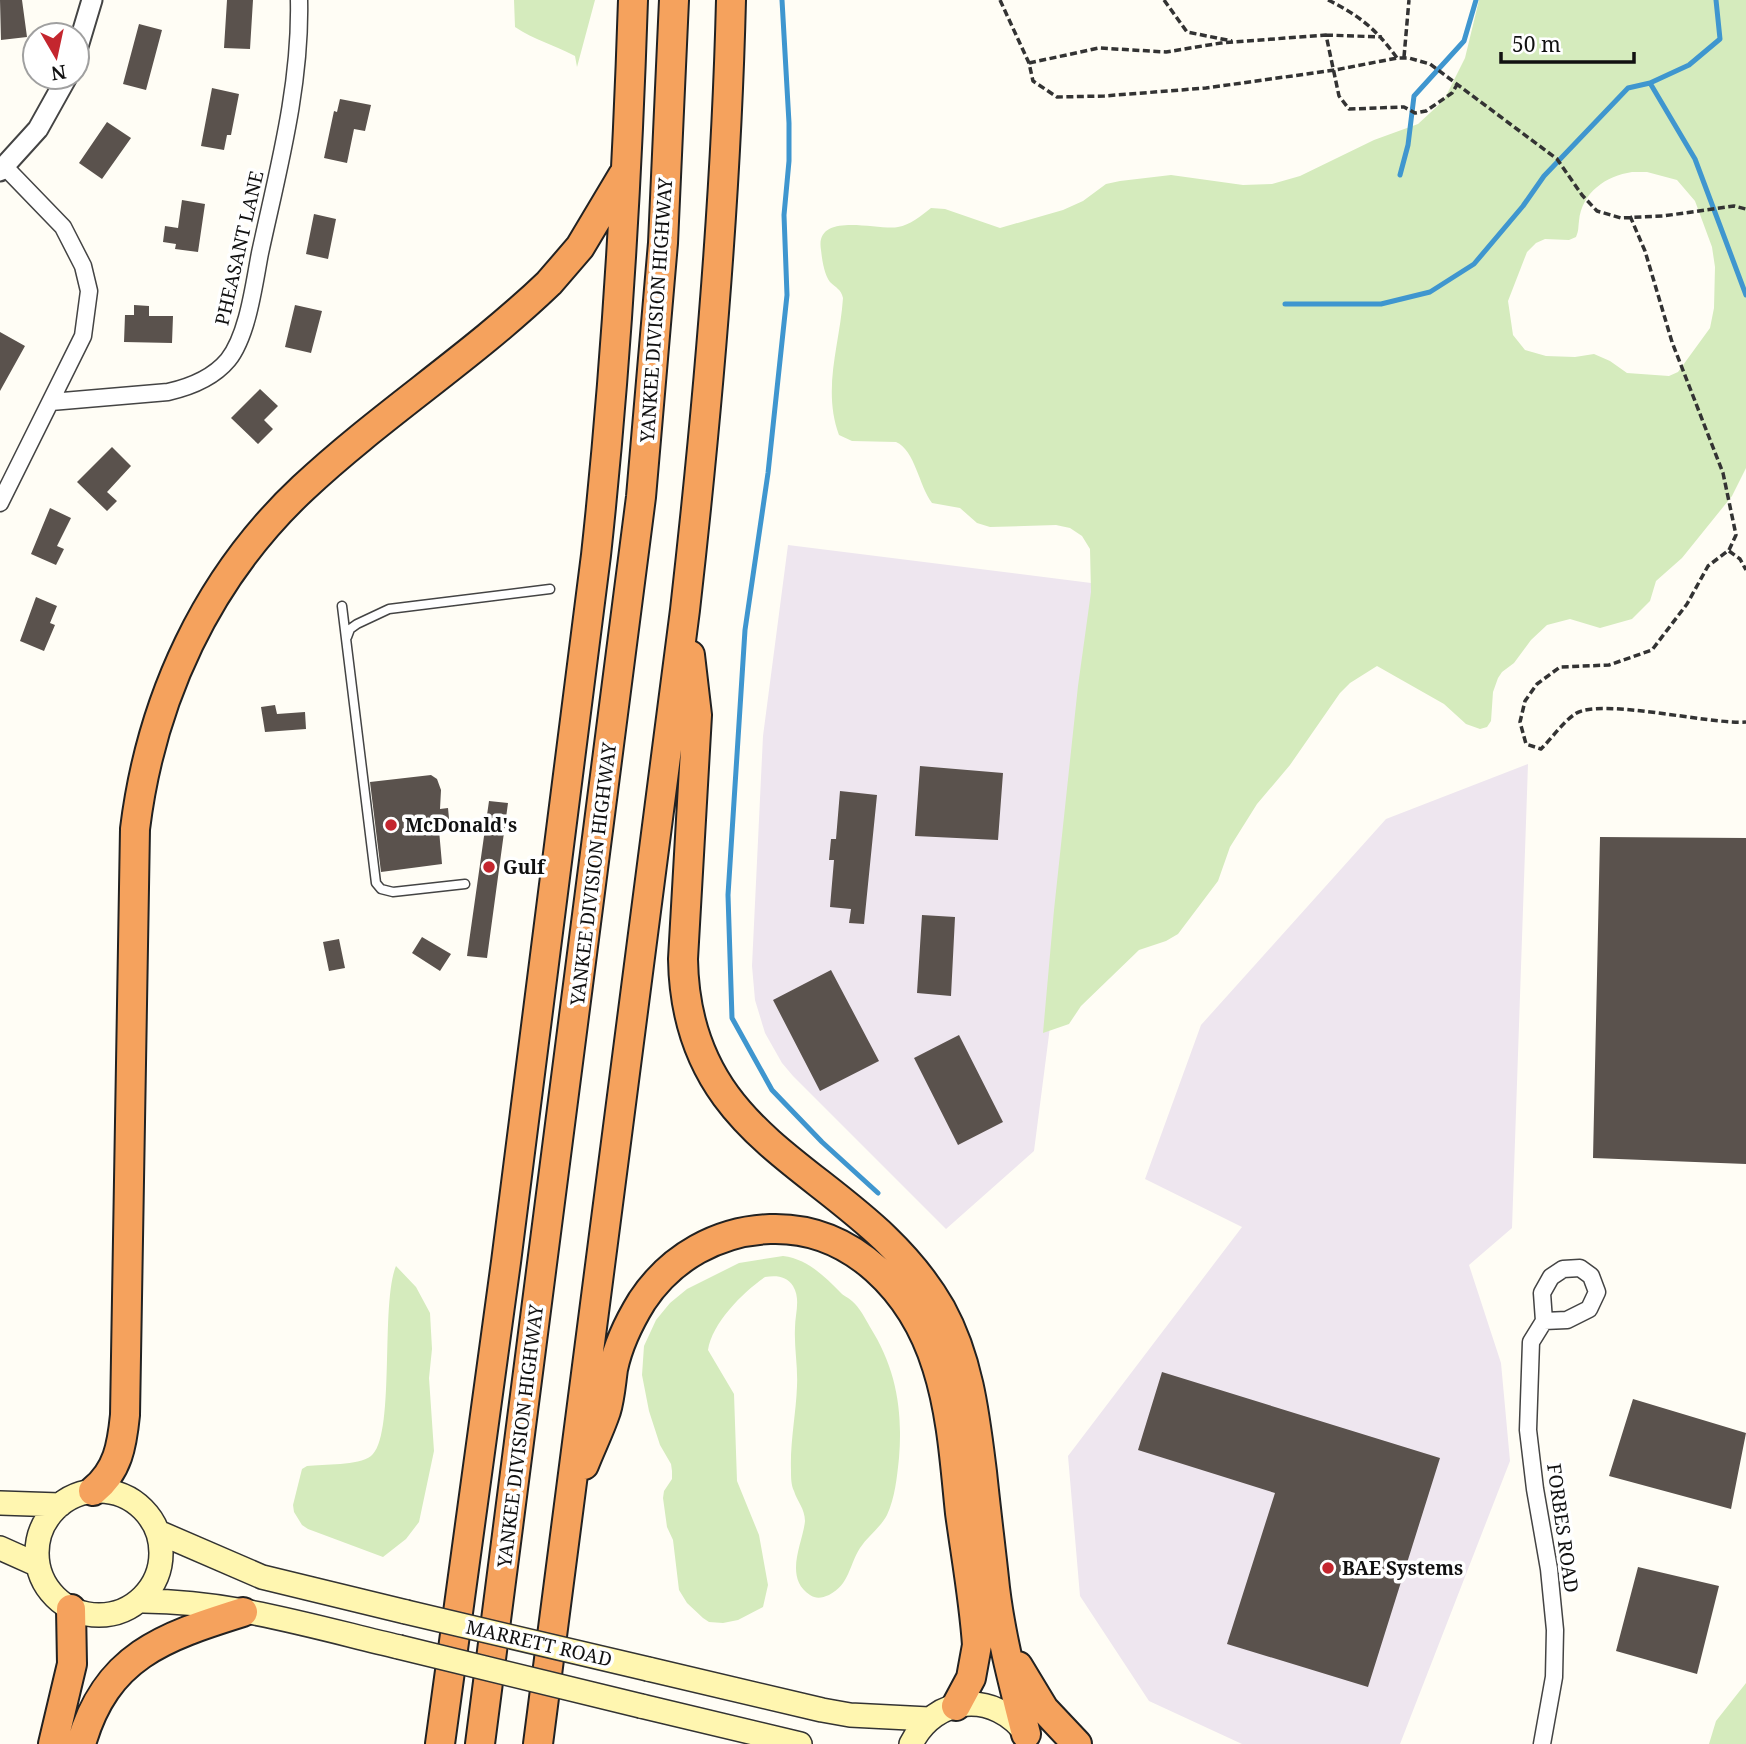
<svg xmlns="http://www.w3.org/2000/svg" width="1746" height="1744" viewBox="0 0 1746 1744" font-family="'Noto Serif',serif">
<style>
.industrial{fill:#eee6ef}
.green{fill:#d5ebbd;fill-rule:evenodd}
.lines{fill:none;stroke-linecap:round;stroke-linejoin:round}
.stream{stroke:#3f96cf;stroke-width:5}
.building{fill:#5a524d}
.service-casing{stroke:#444;stroke-width:11}
.minor-casing{stroke:#444;stroke-width:19}
.tertiary-casing{stroke:#444;stroke-width:23}
.secondary-casing{stroke:#333;stroke-width:26}
.motorway-casing{stroke:#222;stroke-width:32}
.path{stroke:#333;stroke-width:3.5;stroke-dasharray:7 3.5;stroke-linecap:butt}
.service{stroke:#fff;stroke-width:8}
.minor{stroke:#fff;stroke-width:16}
.tertiary{stroke:#fff;stroke-width:19}
.secondary{stroke:#fff6b0;stroke-width:23}
.motorway{stroke:#f5a25d;stroke-width:28}
.secondary-bridge-casing{stroke:#333;stroke-width:26;stroke-linecap:butt}
.secondary-bridge{stroke:#fff6b0;stroke-width:23}
.poi-dot{fill:#c4262e;stroke:#fff;stroke-width:2.5}
.labels{text-anchor:middle;stroke-width:7;stroke-linejoin:round;paint-order:stroke}
.street-label{font-size:19px;fill:#111;stroke:#fff}
.poi-label{font-size:19px;font-weight:bold;fill:#111;stroke:#fff;text-anchor:start}
</style>
<rect width="100%" height="100%" fill="#fffdf5"/>
<path class="industrial" d="M788,545L1107,585L1034,1151L946,1229L793,1076L782,1063L765,1033L755,1000L752,966L763,736Z
M1528,764L1512,1228L1469,1265L1501,1363L1510,1461L1400,1744H1242L1149,1701L1080,1596L1068,1456L1242,1227L1145,1179L1201,1025L1386,819Z"/>
<path class="green" d="M514,0H595L577,67L575,56C555,45 534,40 515,27Z
M1479,0H1746V468L1732,496L1682,558L1656,581L1650,601L1632,619L1600,628L1570,619L1547,625L1531,640L1514,663L1502,672L1498,678L1493,692L1491,721L1487,727L1480,729L1466,724L1444,704L1377,666L1350,683L1340,693L1290,765L1257,804L1230,847L1218,881L1178,934L1166,941L1139,950L1081,1006L1069,1024L1043,1033L1054,910L1078,686L1091,592L1090,549L1082,536L1070,528L1056,525L990,527L977,523L960,508L932,503C919,486 915,450 896,442L852,441L839,435C822,389 840,344 843,298C841,289 836,288 830,282C824,274 822,259 821,250C814,210 879,231 898,227C910,225 921,216 931,208L945,209L1000,228L1063,210L1083,201L1106,184L1120,181L1171,175L1243,185L1272,184L1300,176L1374,140L1418,124L1444,100L1465,58ZM1632,172H1647L1677,180L1695,201L1712,247L1715,267L1714,308L1710,328L1678,372L1669,376L1627,373L1610,361L1594,354L1575,357L1546,356L1525,350L1513,335L1508,301L1527,252L1536,243L1545,239L1569,240L1576,237C1579,230 1578,228 1579,221C1582,192 1606,176 1632,172Z
M783,1256C807,1259 823,1275 840,1292C843,1296 848,1297 852,1301C860,1308 865,1318 870,1327C896,1368 903,1410 899,1458C897,1477 895,1498 887,1515C880,1528 868,1536 860,1548C849,1565 850,1584 829,1595C822,1598 816,1599 810,1595C783,1577 803,1543 805,1521C805,1509 797,1501 794,1491C791,1485 791,1477 791,1470C790,1442 796,1414 797,1386C798,1367 794,1347 795,1328C795,1314 801,1299 793,1286C787,1276 776,1275 765,1277C743,1292 712,1323 708,1350L734,1394L737,1481L759,1535L768,1585L763,1607L738,1620L723,1623L709,1622L703,1618L687,1603L679,1590L673,1540L667,1527L663,1498L664,1491L672,1479V1471L671,1464L660,1445L649,1411L642,1375L644,1346L656,1320L670,1303L687,1289L739,1263Z
M396,1266L416,1287L430,1313L432,1349L429,1378L434,1451L419,1522L406,1539L383,1557L308,1529L302,1525L294,1512L293,1505L302,1469L307,1466C324,1464 358,1466 371,1456C396,1437 380,1304 396,1266Z
M1746,1683V1744H1709L1716,1721Z"/>
<g class="lines">
<path class="stream" d="M782,0L789,123V161L784,215L787,295L768,473L745,630L728,895L732,1018L772,1090L822,1142L878,1193
M1716,0L1720,39L1689,65L1650,83L1695,159L1746,295
M1400,175L1408,145L1414,96L1464,41L1476,0
M1285,304H1381L1430,292L1474,264L1523,206L1544,176L1628,88L1650,83"/>
</g>
<path class="building" d="M0,0H22L27,37L1,40Z
M227,0H253L250,49L224,48Z
M139,24L162,30L146,90L123,84Z
M212,88L239,94L231,135H227L224,150L201,146Z
M340,99L371,105L365,131L354,129L347,163L324,158L334,111L337,112Z
M107,122L131,138L102,179L79,163Z
M182,200L205,204L198,252L175,249L176,244L163,242L165,226L178,228Z
M314,214L336,219L328,259L306,254Z
M134,305L149,306V316H173L172,343L124,342L125,315H134Z
M295,305L322,311L311,353L285,347Z
M0,332L25,346L0,391Z
M260,389L278,406L264,420L273,429L258,444L231,418Z
M112,447L131,466L107,492L117,501L107,511L77,482Z
M50,508L71,518L57,546L64,549L56,565L31,554Z
M36,597L57,606L50,623L55,625L44,651L20,641Z
M275,705L277,714L305,712L306,729L265,732L261,707Z
M920,766L1003,773L998,840L915,836Z
M431,775L437,779L441,790L440,809L448,808L450,829L439,830L442,864L381,872L370,782Z
M840,791L877,795L864,924L849,923L851,909L830,907L834,860H829L831,839H836Z
M489,801L508,803L487,958L467,956Z
M1600,837L1746,838V1164L1593,1158Z
M922,915L955,917L951,996L917,993Z
M422,937L451,954L440,971L412,953Z
M339,939L345,968L329,971L323,942Z
M831,970L879,1061L820,1091L773,1000Z
M959,1035L1003,1122L958,1145L914,1058Z
M1162,1372L1440,1458L1368,1687L1227,1644L1275,1493L1138,1450Z
M1633,1399L1746,1433L1731,1509L1609,1476Z
M1638,1567L1719,1586L1697,1674L1616,1651Z"/>
<g class="lines">
<defs>
<path id="service" d="M342,606L376,883L381,889L393,892L465,884
M347,637L350,629L357,624L389,609L550,589"/>
<path id="minor" d="M51,402L168,392C190,387 213,378 228,360C248,335 254,284 260,253C278,170 301,86 299,0
M0,503L83,336L89,291L83,266L63,227L5,167
M1542,1744L1554,1677L1555,1630L1549,1569L1535,1489L1528,1430L1531,1342L1544,1321L1542,1293L1551,1277L1563,1269L1580,1268L1591,1276L1597,1292L1589,1309L1567,1320L1544,1321"/>
<path id="tertiary" d="M77,50L92,0
M0,171L38,129L67,77"/>
<path id="secondary" d="M37 1553a62 62 0 1 1 124 0a62 62 0 1 1-124 0Z
M0,1503L60,1505
M158,1532L262,1577L406,1612
M0,1548L38,1565
M139,1601C227,1600 314,1627 399,1647
M648,1669L822,1710L850,1715L929,1719
M641,1706L800,1744
M911,1744C935,1695 995,1690 1027,1735"/>
<path id="motorway" d="M690,655L697,715L683,959C686,1155 860,1167 941,1309C969,1360 975,1416 982,1472C986,1511 991,1550 995,1588C1001,1638 1014,1686 1026,1734
M584,1465C591,1447 600,1429 606,1411C610,1398 611,1383 613,1369C618,1345 629,1322 642,1301C671,1257 718,1231 770,1229C853,1226 914,1293 937,1367C952,1414 955,1465 960,1513C966,1557 974,1601 977,1645L971,1678L956,1706
M93,1491C118,1471 122,1445 125,1415L135,829C151,699 207,578 303,488C381,415 472,357 549,283L580,247L623,175
M1018,1666L1044,1709L1077,1744
M53,1744L72,1664L71,1609
M81,1744C106,1656 163,1637 243,1612
M440,1744L506,1262L596,555C616,371 627,185 633,0
M480,1744L641,497L663,243L674,0
M538,1744L685,610C708,407 726,205 731,0"/>
</defs>
<use href="#service" class="service-casing"/>
<use href="#minor" class="minor-casing"/>
<use href="#tertiary" class="tertiary-casing"/>
<use href="#secondary" class="secondary-casing"/>
<use href="#motorway" class="motorway-casing"/>
<path class="path" d="M1000,0L1029,63L1033,81L1057,97L1104,96L1206,88L1335,70L1397,58H1409L1430,64L1557,159L1582,195L1597,211L1621,218L1663,216L1734,206L1746,209
M1164,0L1187,32L1232,41
M1328,0C1359,15 1377,30 1397,58
M1326,35L1382,37
M1404,57L1409,0
M1029,63L1099,48L1166,52L1221,43L1326,35L1339,96L1349,109L1404,107L1415,113L1426,111L1452,93L1458,83
M1630,216L1645,251L1672,342L1723,473L1736,535L1729,550L1708,566L1687,604L1652,650L1609,665L1560,667L1537,684L1525,701L1520,722L1526,744L1541,749C1552,738 1563,722 1575,714C1599,697 1711,725 1746,722
M1729,551L1740,559L1746,570"/>
<use href="#service" class="service"/>
<use href="#minor" class="minor"/>
<use href="#tertiary" class="tertiary"/>
<use href="#secondary" class="secondary"/>
<use href="#motorway" class="motorway"/>
<defs>
<path id="secondary-bridge" d="M406,1612L648,1669
M399,1647L641,1706"/>
</defs>
<use href="#secondary-bridge" class="secondary-bridge-casing"/>
<use href="#secondary-bridge" class="secondary-bridge"/>
</g>
<g class="poi-dot">
<circle cx="391" cy="825" r="7"/>
<circle cx="489" cy="867" r="7"/>
<circle cx="1328" cy="1568" r="7"/>
</g>
<g class="labels">
<g class="street-label">
<text transform="translate(239 248) rotate(-77)" y="7">PHEASANT LANE</text>
<text transform="translate(656 310) rotate(-86)" y="7">YANKEE DIVISION HIGHWAY</text>
<text transform="translate(593 874) rotate(-83)" y="7">YANKEE DIVISION HIGHWAY</text>
<text transform="translate(520 1436) rotate(-83)" y="7">YANKEE DIVISION HIGHWAY</text>
<text transform="translate(1563 1528) rotate(82)" y="7">FORBES ROAD</text>
<text transform="translate(539 1643) rotate(13)" y="7">MARRETT ROAD</text>
</g>
<g class="poi-label">
<text x="405" y="832">McDonald's</text>
<text x="503" y="874">Gulf</text>
<text x="1342" y="1575">BAE Systems</text>
</g>
</g>
<g transform="translate(56 56) rotate(171)"><circle r="33" fill="#ffffff" stroke="#a0a0a0" stroke-width="2"/>
<path d="M0-5L12 26L0 18L-12 26Z" fill="#c4262e"/>
<text y="-10" font-size="19" font-weight="bold" text-anchor="middle" fill="#111111">N</text>
</g>
<path d="M1501 52v10h133v-10" fill="none" stroke="#111111" stroke-width="3.5"/>
<text x="1512" y="52" font-size="21" fill="#111111" stroke="#ffffff" stroke-width="5" paint-order="stroke">50 m</text>
</svg>
